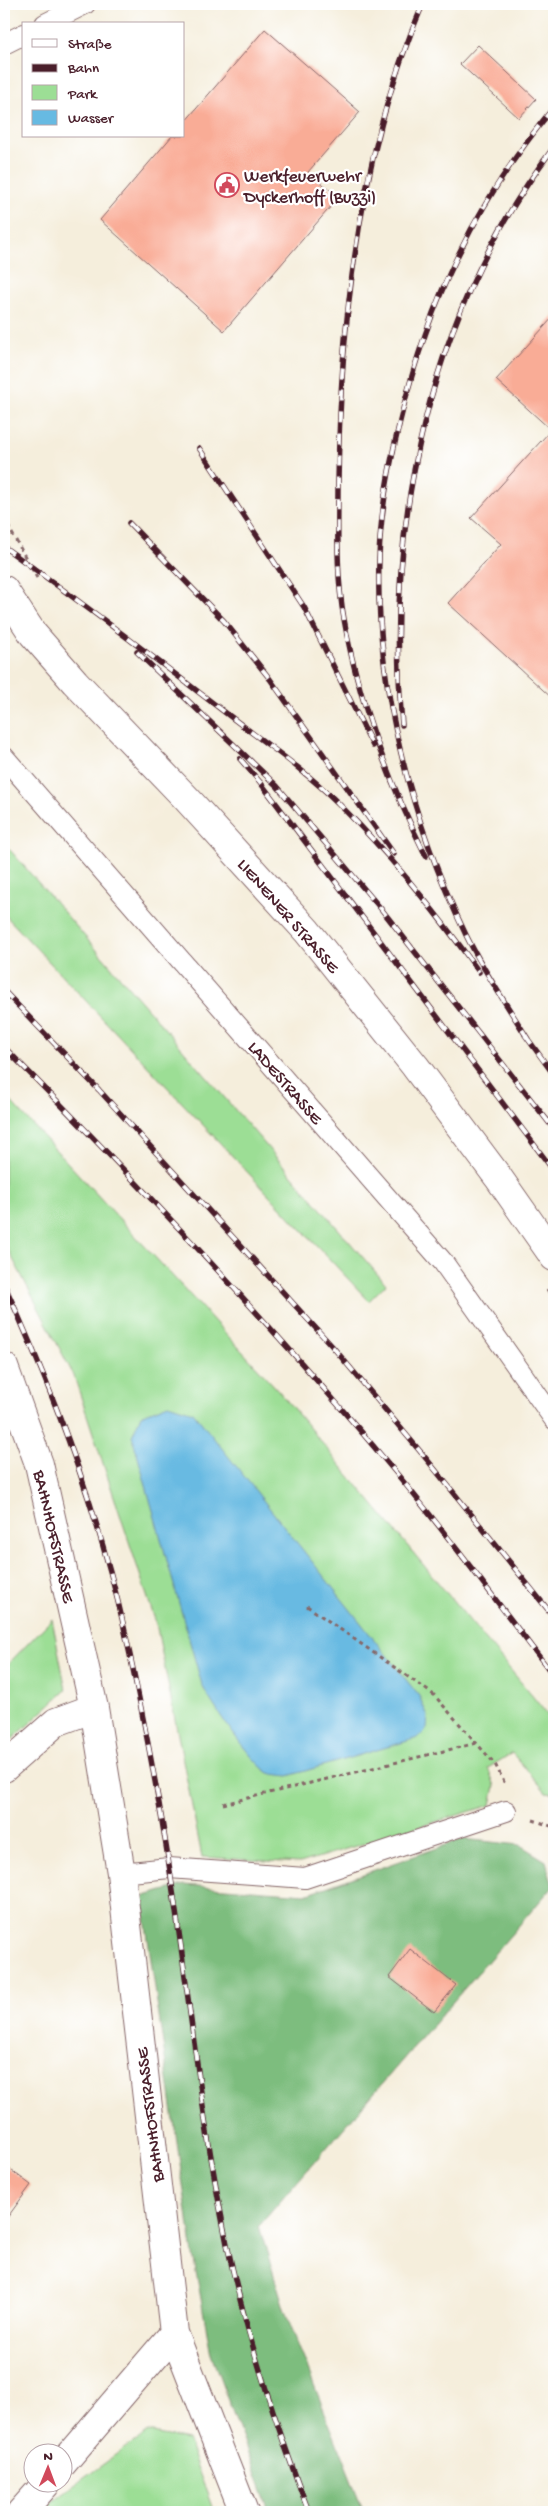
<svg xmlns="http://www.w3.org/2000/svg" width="558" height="2516" viewBox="0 0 558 2516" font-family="'Gochi Hand',sans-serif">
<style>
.green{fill:#9cde95;stroke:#737e60}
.forest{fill:#7dbd7e;stroke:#646e54}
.water{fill:#67bae2;stroke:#586c86}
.building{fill:#f9ac96}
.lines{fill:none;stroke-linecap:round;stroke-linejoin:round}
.lane-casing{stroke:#866769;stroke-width:22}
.street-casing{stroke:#866769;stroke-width:30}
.secondary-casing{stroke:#866769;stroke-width:30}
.path{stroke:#866769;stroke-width:3;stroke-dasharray:4 4;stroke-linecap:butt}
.lane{stroke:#fff;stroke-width:20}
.street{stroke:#fff;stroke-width:28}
.secondary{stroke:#fff;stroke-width:28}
.rail-casing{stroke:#4a1f2b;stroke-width:5.5}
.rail{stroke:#fff;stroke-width:4;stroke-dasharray:11;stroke-linecap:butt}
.labels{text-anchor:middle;stroke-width:4.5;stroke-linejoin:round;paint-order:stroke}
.poi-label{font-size:18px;fill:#4a1f2b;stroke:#fff;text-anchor:start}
.street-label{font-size:18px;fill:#4a1f2b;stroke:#fff}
</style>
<rect width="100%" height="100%" fill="#fff"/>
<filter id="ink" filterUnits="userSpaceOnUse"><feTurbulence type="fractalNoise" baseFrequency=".02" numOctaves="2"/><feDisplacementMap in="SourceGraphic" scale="10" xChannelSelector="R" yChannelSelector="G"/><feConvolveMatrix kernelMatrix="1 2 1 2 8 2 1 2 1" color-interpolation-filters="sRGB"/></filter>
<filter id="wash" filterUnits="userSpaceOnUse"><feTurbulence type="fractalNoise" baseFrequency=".0096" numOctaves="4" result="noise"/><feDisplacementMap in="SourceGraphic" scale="20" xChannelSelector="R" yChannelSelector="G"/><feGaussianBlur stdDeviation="1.12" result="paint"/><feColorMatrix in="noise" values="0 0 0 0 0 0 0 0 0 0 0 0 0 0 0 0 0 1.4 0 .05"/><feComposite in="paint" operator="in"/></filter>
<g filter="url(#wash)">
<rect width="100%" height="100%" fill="#f5eedc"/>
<path class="green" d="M4,843L386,1284L369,1301L4,914Z
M4,1094L278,1390L534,1698L554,1723V1793L546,1792L512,1753L488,1768L495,1786L491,1805L300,1863L202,1857L156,1623L74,1376L4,1242Z
M52,1619L66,1690L4,1747V1668Z
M148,2432L187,2440L214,2512H44L55,2499Z"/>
<path class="forest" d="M463,1839L520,1845L546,1861L553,1886L259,2226L285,2311L364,2512H270L211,2354L193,2255L142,1897L184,1885L306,1894Z"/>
<path class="water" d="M168,1404L193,1412L419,1696L428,1716L427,1729L418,1738L288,1776C283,1775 274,1775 269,1773C251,1762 211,1704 202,1685L132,1436L141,1415Z"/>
<g id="blocks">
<path class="building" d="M265,29L360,112L308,172L339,197L224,331L100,220L172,136H184V123Z
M478,45L536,99L519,118L460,64Z
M554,316V700L448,603L501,544L471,518L551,430L496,380Z
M410,1949L456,1985L434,2012L389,1977Z
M4,2165L31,2185L4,2222Z"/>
</g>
</g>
<g filter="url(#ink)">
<use href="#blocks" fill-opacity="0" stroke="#866769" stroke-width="1"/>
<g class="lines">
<defs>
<path id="lane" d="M45,24L85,4
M4,44L24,34
M4,757L443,1262L554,1419
M121,1873L169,1868L305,1878L506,1811"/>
<path id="street" d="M4,1367L39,1464L94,1708L121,1873L174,2333L244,2512
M4,1768L56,1722L94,1708
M62,2464L174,2333
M21,2512L46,2484"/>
<path id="secondary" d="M4,590L33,634L75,682L187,799L307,931L415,1066L498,1177L554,1257"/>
</defs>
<use href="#lane" class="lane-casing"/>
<use href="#street" class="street-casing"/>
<use href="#secondary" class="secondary-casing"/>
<path class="path" d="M4,519L37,578
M547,1289L554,1300
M307,1606L434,1695L495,1764L505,1784
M223,1804L477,1743
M533,1820L554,1827"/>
<use href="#lane" class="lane"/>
<use href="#street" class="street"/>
<use href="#secondary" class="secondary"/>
<defs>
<path id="rail" d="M423,4C359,150 340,324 338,483C338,527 336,575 344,619C358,700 389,782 426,856
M199,448L304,607L373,746
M129,523L224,621L270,679L394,854
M4,547C77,599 148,653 218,707C259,739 303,768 339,804C391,856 437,913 479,972
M137,652L277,786L382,910L554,1129
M402,725C385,522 429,311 554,147
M240,759L260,782L554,1171
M4,991L99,1090L332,1346L429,1462L554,1617
M525,1035L554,1075
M528,1039C507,1005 484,972 466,935C412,823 375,685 379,560C380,513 389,466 400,421C429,300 475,203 554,107
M4,1047C140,1184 273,1326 397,1474C451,1539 502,1609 554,1676
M4,1284C54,1393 97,1509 124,1627C138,1691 151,1756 162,1821C186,1961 198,2104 227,2244C246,2335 276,2425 309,2512"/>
</defs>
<use href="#rail" class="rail-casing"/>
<use href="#rail" class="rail"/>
</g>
</g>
<defs>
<symbol id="civic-ring" viewBox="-11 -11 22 22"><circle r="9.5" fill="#fff" stroke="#d1495b" stroke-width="1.5"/><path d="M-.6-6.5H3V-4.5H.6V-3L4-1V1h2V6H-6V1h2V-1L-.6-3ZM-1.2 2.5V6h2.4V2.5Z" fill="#d1495b"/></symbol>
</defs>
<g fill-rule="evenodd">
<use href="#civic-ring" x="213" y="171" width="28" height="28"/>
</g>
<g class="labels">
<g class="poi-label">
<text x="244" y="181">Werkfeuerwehr<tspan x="244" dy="21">Dyckerhoff (Buzzi)</tspan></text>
</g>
<g class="street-label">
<text transform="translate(289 915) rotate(49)" y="6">LIENENER STRASSE</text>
<text transform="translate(286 1082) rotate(49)" y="6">LADESTRASSE</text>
<text transform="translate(55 1536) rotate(77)" y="6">BAHNHOFSTRASSE</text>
<text transform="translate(149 2115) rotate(-97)" y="6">BAHNHOFSTRASSE</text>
</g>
</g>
<rect width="558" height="2516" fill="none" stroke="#fff" stroke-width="20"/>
<rect x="22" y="22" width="162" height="115" fill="#ffffff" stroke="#b7a5aa"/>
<rect x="32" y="39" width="25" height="8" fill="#ffffff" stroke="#b7a5aa"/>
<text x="68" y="48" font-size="15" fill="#4a1f2b">Straße</text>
<rect x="32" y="64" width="25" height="8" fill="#4a1f2b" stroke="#b7a5aa"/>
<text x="68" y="72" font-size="15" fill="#4a1f2b">Bahn</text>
<rect x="32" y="85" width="25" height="15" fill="#9cde95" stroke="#b7a5aa"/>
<text x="68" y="98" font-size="15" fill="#4a1f2b">Park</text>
<rect x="32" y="110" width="25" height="15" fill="#67bae2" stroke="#b7a5aa"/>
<text x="68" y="122" font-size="15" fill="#4a1f2b">Wasser</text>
<g transform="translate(48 2468) rotate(1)"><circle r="24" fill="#ffffff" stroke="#b7a5aa"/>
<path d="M0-4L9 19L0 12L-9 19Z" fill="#d1495b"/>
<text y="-8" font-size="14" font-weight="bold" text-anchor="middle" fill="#4a1f2b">N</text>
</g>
</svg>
